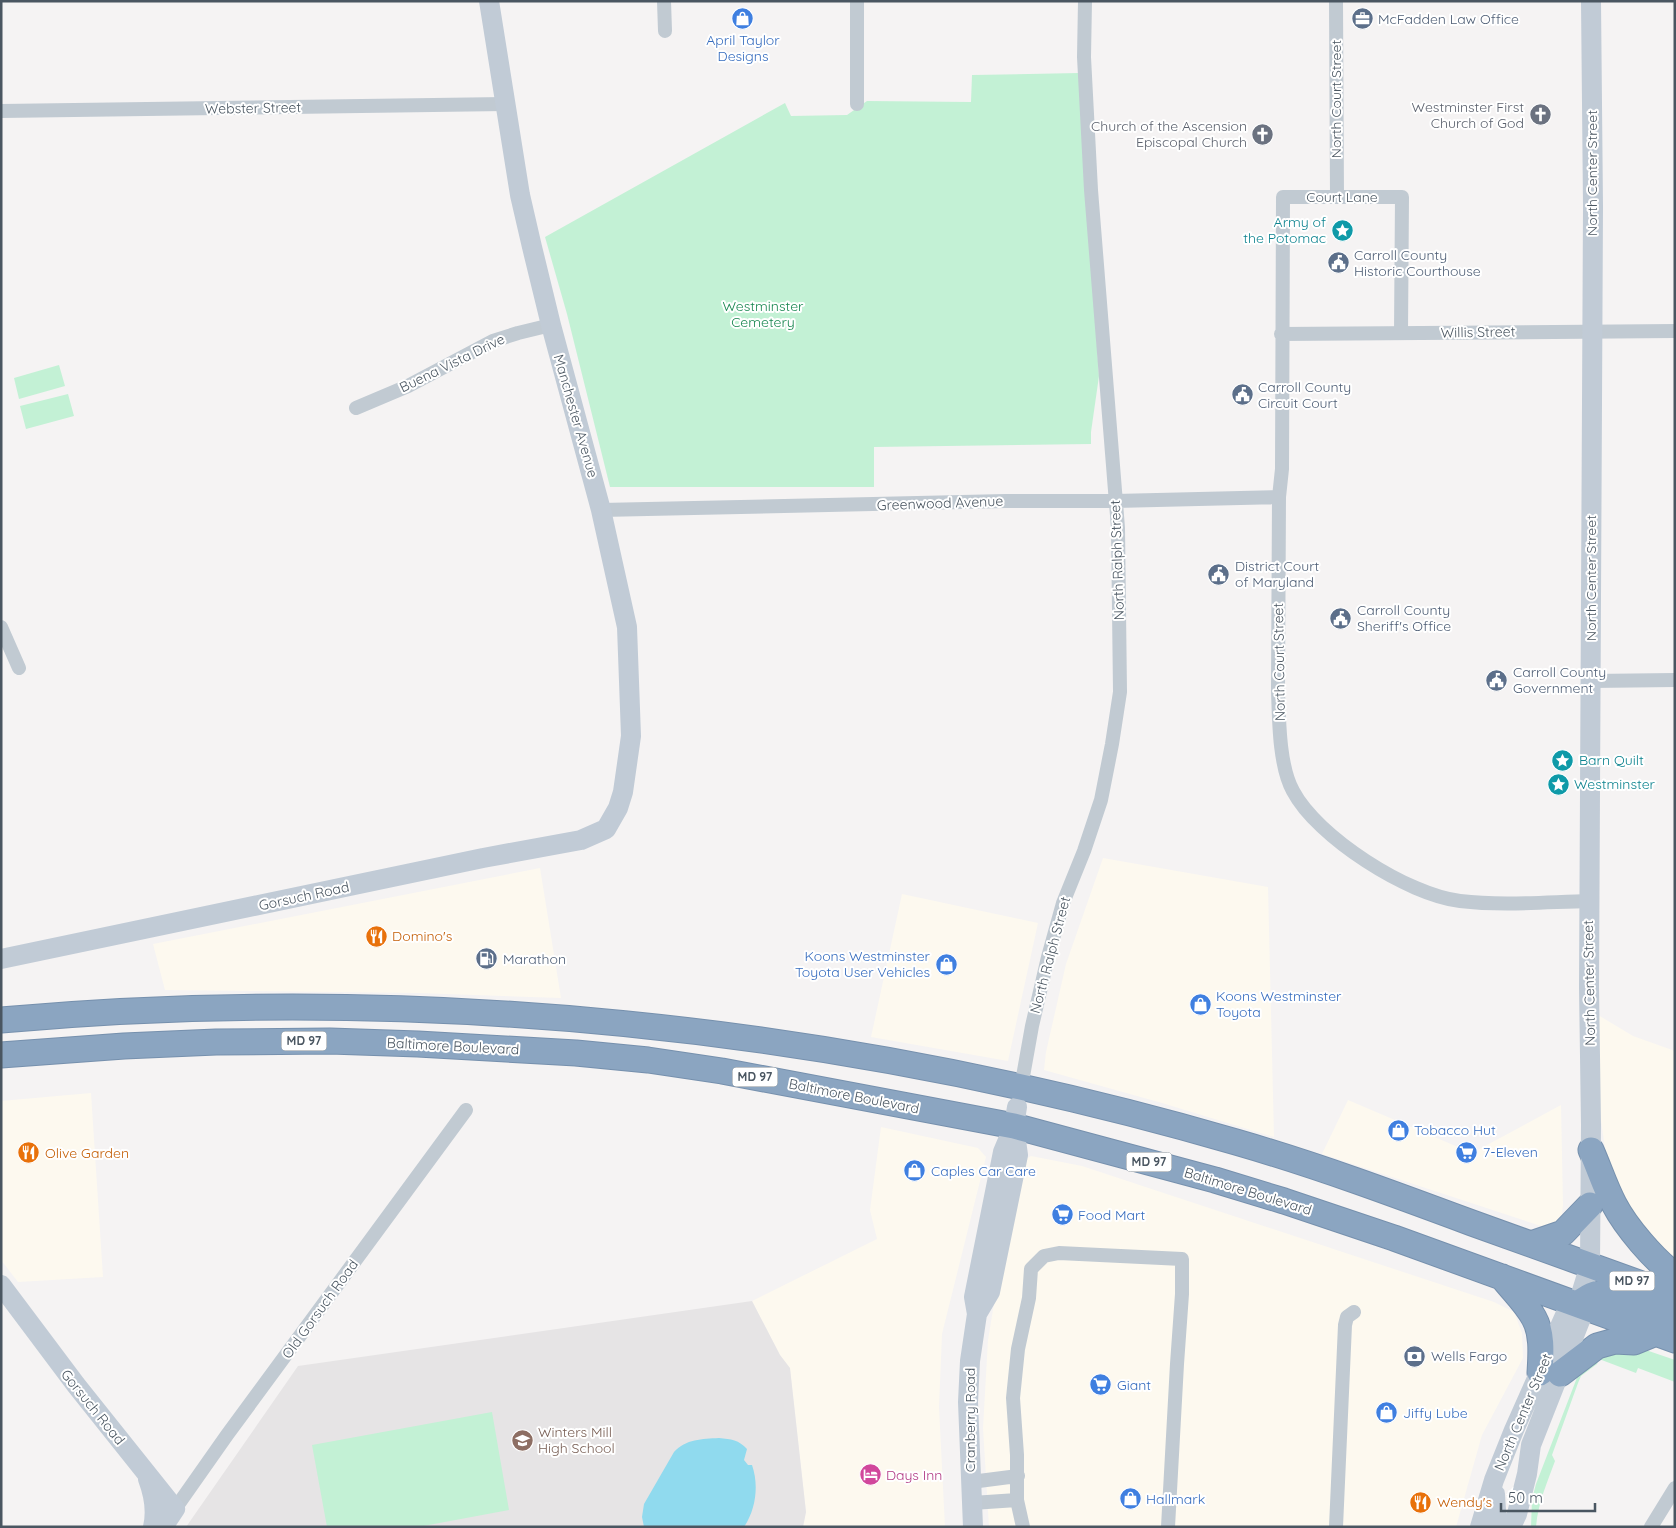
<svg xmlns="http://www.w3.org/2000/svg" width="1676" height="1528" viewBox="0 0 1676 1528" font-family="Quicksand,sans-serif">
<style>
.commercial{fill:#fdf9ef}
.education{fill:#e6e4e5}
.green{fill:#c3f1d5}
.water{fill:#90daee}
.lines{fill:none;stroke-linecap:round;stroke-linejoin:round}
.highway-casing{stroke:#7690ad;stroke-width:27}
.street{stroke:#c1cad2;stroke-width:14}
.secondary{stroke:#c1cbd6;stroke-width:20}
.highway{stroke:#8ba5c1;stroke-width:25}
.labels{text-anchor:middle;stroke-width:4;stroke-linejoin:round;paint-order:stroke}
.shield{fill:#fff;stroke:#808990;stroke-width:1}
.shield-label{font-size:12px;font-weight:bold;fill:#4a5661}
.service-label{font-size:14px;fill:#4e5e75;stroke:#fff;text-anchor:start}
.shop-label{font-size:14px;fill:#366cbe;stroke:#fff;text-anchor:start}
.street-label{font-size:14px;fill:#4a5661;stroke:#fff}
.worship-label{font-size:14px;fill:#5b616d;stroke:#fff;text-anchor:end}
.culture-label{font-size:14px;fill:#0d838f;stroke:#fff;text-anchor:start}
.park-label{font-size:14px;fill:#17864f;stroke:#fff}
.food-label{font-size:14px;fill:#c56008;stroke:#fff;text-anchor:start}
.education-label{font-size:14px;fill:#785e54;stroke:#fff;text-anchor:start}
.hotel-label{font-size:14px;fill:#b23c85;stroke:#fff;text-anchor:start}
</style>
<rect width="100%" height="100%" fill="#f5f3f3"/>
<path class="commercial" d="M1103,858L1268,887L1274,1137L1162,1103L1044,1070L1046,1052L1066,964Z
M540,868L561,998L417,993L165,990L153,944Z
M902,894L1038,923L1008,1061L871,1037Z
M1593,1012L1633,1036L1675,1051V1268L1616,1196L1605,1148L1590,1046Z
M91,1093L103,1277L18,1282L1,1260V1101Z
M1348,1100L1472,1153L1561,1105L1563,1205L1562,1214L1554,1223L1544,1227L1322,1154Z
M881,1127L978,1148L986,1157L942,1334L939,1407L945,1527H803L806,1512L790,1369L780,1355L752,1301L877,1239L870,1210Z
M1031,1156L1082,1166L1494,1302L1514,1312L1522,1333L1523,1358L1482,1435L1456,1527H989L983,1428L988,1340L1014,1183L1022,1161Z"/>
<path class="education" d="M752,1301L780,1355L790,1368L806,1512L803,1527H186L298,1366Z"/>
<path class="green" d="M1079,73L1099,376L1091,432V444L874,447V487H610L567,314L545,237L785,103L791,116L847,115L867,101L971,102L972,75Z
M59,365L65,386L19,399L14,378Z
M68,394L74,416L26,429L20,406Z
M1640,1348L1675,1360V1382L1638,1368L1636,1373L1599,1359L1597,1364L1581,1376L1578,1383L1552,1455L1555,1461C1547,1483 1538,1503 1536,1527H1531L1532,1499L1536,1484L1578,1375L1595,1358Z
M492,1412L509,1510L418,1527H327L312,1445Z"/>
<path class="water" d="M719,1438C731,1439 739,1440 747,1449L744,1460L748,1465H752C759,1485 756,1509 744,1527H644L642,1517L644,1504L674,1452C686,1439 702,1439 719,1438Z"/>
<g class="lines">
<defs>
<path id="highway" d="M1,1020C416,983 837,1026 1236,1142C1316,1165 1394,1194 1472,1223C1540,1247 1607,1272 1675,1296
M1,1055L124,1046L216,1042L330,1041L418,1044L576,1053L648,1060L722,1071L1014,1126L1215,1180L1284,1201L1394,1238L1675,1340
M1591,1150C1599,1168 1605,1187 1614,1204C1626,1227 1654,1260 1675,1275
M1531,1244L1563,1233L1590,1205
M1502,1277C1512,1290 1526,1303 1534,1318C1543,1334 1541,1355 1540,1373
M1578,1304C1583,1300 1588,1296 1595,1294C1617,1291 1654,1309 1675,1317
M1560,1374L1597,1346L1615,1341L1634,1342L1656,1333"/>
</defs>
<use href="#highway" class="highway-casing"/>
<path class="street" d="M664,1L665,31
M1336,1L1337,197
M857,104V1
M1,111L505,104
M1401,333L1402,197H1283L1282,469L1279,497L1278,690C1279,719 1279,766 1293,791C1317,837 1408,895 1460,901C1502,906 1546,902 1589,901
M1281,334L1675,331
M356,408L408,386L493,341L518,333L551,325
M601,510L1006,501H1115L1279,497
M1,627L19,668
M1591,681L1675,680
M1020,1093L1032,1026L1048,957L1063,903L1084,851L1101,800L1112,744L1120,692L1118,528L1091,190L1084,57L1085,1
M971,1482L1018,1476
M972,1503L1017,1500
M175,1509L227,1435L466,1110
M1023,1527L1017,1500V1455L1013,1398L1018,1349L1029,1298L1031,1269L1044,1256L1059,1253L1182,1259V1294L1177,1364L1168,1527
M1336,1527L1345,1325L1347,1317L1354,1312
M1651,1527L1675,1488"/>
<path class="secondary" d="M1,959L483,858L581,840L606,829L618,808L623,792L631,736L627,627L601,510L551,325L532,247L520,195L489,1
M1,1285L76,1385L175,1509L163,1527
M977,1314L990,1292L1018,1155L1014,1126
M148,1479C154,1495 157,1510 153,1527
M1495,1494L1497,1527
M973,1527L968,1402L970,1361L977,1314L974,1297L1003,1152L1014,1126L1017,1107
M1480,1527L1494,1480L1514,1430L1566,1313L1578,1304
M1511,1527L1517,1514L1527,1474L1531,1445L1581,1318L1578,1304L1590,1265L1591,1125L1589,987L1593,207L1591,1"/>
<use href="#highway" class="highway"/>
</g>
<defs>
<symbol id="shop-disc" viewBox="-11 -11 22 22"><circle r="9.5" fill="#3f7fe0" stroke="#fff"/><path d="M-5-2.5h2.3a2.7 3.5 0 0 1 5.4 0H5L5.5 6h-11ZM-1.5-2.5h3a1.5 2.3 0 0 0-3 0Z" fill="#fff"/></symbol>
<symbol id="office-disc" viewBox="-11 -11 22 22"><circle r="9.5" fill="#5c6f8a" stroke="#fff"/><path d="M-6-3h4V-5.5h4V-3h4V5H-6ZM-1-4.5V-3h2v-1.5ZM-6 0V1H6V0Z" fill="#fff"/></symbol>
<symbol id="church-disc" viewBox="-11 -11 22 22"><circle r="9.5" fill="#6b7280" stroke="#fff"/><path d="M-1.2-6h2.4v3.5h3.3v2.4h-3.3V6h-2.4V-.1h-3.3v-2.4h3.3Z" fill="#fff"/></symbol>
<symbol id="sight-disc" viewBox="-11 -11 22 22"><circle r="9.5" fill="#0f9aa8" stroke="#fff"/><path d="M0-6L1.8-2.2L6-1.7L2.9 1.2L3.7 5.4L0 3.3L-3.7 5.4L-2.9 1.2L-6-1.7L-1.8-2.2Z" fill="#fff"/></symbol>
<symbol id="civic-disc" viewBox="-11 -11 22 22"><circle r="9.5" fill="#5c6f8a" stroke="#fff"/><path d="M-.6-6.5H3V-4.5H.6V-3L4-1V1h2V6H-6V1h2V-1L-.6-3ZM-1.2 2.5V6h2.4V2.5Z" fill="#fff"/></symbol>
<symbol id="restaurant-disc" viewBox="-11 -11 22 22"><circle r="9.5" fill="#e8710a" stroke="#fff"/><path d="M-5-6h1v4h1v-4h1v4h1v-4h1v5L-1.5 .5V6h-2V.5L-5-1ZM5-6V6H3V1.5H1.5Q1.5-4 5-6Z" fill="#fff"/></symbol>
<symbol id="fuel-disc" viewBox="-11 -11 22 22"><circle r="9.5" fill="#5c6f8a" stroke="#fff"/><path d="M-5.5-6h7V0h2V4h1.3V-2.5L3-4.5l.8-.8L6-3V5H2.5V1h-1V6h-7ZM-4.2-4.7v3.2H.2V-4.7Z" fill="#fff"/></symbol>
<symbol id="supermarket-disc" viewBox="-11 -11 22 22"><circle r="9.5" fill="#3f7fe0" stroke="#fff"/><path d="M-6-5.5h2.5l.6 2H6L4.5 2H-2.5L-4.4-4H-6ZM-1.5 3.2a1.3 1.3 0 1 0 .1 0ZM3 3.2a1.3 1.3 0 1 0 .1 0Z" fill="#fff"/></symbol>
<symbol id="bank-disc" viewBox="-11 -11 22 22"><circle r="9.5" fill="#5c6f8a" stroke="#fff"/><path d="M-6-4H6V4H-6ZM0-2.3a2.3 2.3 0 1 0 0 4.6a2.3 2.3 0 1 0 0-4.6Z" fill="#fff"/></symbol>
<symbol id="school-disc" viewBox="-11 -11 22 22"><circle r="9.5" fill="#8d6e63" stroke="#fff"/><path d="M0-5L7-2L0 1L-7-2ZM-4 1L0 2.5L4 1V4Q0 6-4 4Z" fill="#fff"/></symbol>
<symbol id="hotel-disc" viewBox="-11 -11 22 22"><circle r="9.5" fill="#d1479c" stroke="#fff"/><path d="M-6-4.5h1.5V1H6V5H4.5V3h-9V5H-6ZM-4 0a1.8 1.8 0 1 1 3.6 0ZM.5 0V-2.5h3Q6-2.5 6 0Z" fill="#fff"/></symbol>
</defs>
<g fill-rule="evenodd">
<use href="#shop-disc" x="730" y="6" width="25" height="25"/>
<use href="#office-disc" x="1350" y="6" width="25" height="25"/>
<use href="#church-disc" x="1528" y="102" width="25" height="25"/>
<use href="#church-disc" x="1250" y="122" width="25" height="25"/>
<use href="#sight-disc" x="1330" y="218" width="25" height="25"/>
<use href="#civic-disc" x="1326" y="250" width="25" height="25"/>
<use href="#civic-disc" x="1230" y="382" width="25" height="25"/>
<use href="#civic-disc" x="1206" y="562" width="25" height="25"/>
<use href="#civic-disc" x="1328" y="606" width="25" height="25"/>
<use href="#civic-disc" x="1484" y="668" width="25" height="25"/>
<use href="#sight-disc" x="1550" y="748" width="25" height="25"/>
<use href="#sight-disc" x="1546" y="772" width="25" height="25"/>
<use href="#restaurant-disc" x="364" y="924" width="25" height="25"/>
<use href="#fuel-disc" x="474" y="946" width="25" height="25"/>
<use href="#shop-disc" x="934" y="952" width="25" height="25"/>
<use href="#shop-disc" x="1188" y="992" width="25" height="25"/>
<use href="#shop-disc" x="1386" y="1118" width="25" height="25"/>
<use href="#supermarket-disc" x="1454" y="1140" width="25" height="25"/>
<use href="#restaurant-disc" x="16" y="1140" width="25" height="25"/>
<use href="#shop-disc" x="902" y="1158" width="25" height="25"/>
<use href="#supermarket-disc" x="1050" y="1202" width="25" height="25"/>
<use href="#bank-disc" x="1402" y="1344" width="25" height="25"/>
<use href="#supermarket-disc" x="1088" y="1372" width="25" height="25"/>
<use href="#shop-disc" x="1374" y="1400" width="25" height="25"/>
<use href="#school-disc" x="510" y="1428" width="25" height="25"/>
<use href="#hotel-disc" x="858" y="1462" width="25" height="25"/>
<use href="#shop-disc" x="1118" y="1486" width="25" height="25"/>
<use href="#restaurant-disc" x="1408" y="1490" width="25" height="25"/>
</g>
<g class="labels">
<g class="shield">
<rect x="281.5" y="1031.5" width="45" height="19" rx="4"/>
<rect x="732.5" y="1067.5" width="45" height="19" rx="4"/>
<rect x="1126.5" y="1152.5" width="45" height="19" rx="4"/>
<rect x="1609.5" y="1271.5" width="45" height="19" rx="4"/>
</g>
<g class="shield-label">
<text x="304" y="1045">MD 97</text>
<text x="755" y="1081">MD 97</text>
<text x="1149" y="1166">MD 97</text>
<text x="1632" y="1285">MD 97</text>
</g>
<g class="service-label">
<text x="1378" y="24">McFadden Law Office</text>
<text x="1354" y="260">Carroll County<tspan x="1354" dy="16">Historic Courthouse</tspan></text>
<text x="1258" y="392">Carroll County<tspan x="1258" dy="16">Circuit Court</tspan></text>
<text x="1235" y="571">District Court<tspan x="1235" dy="16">of Maryland</tspan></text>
<text x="1357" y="615">Carroll County<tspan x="1357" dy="16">Sheriff's Office</tspan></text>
<text x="1513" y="677">Carroll County<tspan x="1513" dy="16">Government</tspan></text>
<text x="503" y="964">Marathon</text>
<text x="1431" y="1361">Wells Fargo</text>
</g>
<g class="shop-label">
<text x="743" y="45" text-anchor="middle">April Taylor<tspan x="743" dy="16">Designs</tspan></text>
<text x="930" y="961" text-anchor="end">Koons Westminster<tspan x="930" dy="16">Toyota User Vehicles</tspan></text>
<text x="1216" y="1001">Koons Westminster<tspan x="1216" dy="16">Toyota</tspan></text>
<text x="1414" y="1135">Tobacco Hut</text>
<text x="1483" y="1157">7-Eleven</text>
<text x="931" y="1176">Caples Car Care</text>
<text x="1078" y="1220">Food Mart</text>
<text x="1117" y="1390">Giant</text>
<text x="1403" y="1418">Jiffy Lube</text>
<text x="1146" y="1504">Hallmark</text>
</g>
<g class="street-label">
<text transform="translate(1336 99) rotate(-90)" y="5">North Court Street</text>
<text transform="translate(253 108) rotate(-1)" y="5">Webster Street</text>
<text transform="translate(1592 173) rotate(-90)" y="5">North Center Street</text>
<text x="1342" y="202">Court Lane</text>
<text transform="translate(1478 332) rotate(-1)" y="5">Willis Street</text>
<text transform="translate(452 363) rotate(-26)" y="5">Buena Vista Drive</text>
<text transform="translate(576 416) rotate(74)" y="5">Manchester Avenue</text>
<text transform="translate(940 503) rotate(-2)" y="5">Greenwood Avenue</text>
<text transform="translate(1117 560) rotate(-92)" y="5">North Ralph Street</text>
<text transform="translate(1591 578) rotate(-90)" y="5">North Center Street</text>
<text transform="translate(1279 662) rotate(-91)" y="5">North Court Street</text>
<text transform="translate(304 896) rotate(-12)" y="5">Gorsuch Road</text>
<text transform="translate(1050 955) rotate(-75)" y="5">North Ralph Street</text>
<text transform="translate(1589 983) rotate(-91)" y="5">North Center Street</text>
<text transform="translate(453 1046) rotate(3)" y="5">Baltimore Boulevard</text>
<text transform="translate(854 1096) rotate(11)" y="5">Baltimore Boulevard</text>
<text transform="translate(1248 1191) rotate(17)" y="5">Baltimore Boulevard</text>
<text transform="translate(320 1309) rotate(-54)" y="5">Old Gorsuch Road</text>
<text transform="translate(93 1407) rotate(51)" y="5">Gorsuch Road</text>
<text transform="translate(1523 1412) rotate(-67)" y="5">North Center Street</text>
<text transform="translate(970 1420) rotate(-90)" y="5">Cranberry Road</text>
</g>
<g class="worship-label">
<text x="1524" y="112">Westminster First<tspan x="1524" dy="16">Church of God</tspan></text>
<text x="1247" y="131">Church of the Ascension<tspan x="1247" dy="16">Episcopal Church</tspan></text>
</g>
<g class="culture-label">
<text x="1326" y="227" text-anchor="end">Army of<tspan x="1326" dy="16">the Potomac</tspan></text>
<text x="1579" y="765">Barn Quilt</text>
<text x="1574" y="789">Westminster</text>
</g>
<g class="park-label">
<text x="763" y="311">Westminster<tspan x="763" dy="16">Cemetery</tspan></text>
</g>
<g class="food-label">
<text x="392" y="941">Domino's</text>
<text x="45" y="1158">Olive Garden</text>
<text x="1437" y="1507">Wendy's</text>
</g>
<g class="education-label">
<text x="538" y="1437">Winters Mill<tspan x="538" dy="16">High School</tspan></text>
</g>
<g class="hotel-label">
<text x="886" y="1480">Days Inn</text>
</g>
</g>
<rect width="1676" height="1528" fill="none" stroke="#4a5661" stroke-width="5"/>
<path d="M1501 1503v8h94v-8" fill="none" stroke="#4a5661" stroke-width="2.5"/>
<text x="1508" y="1503" font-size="15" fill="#4a5661" stroke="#ffffff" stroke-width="4" paint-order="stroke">50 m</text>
</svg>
